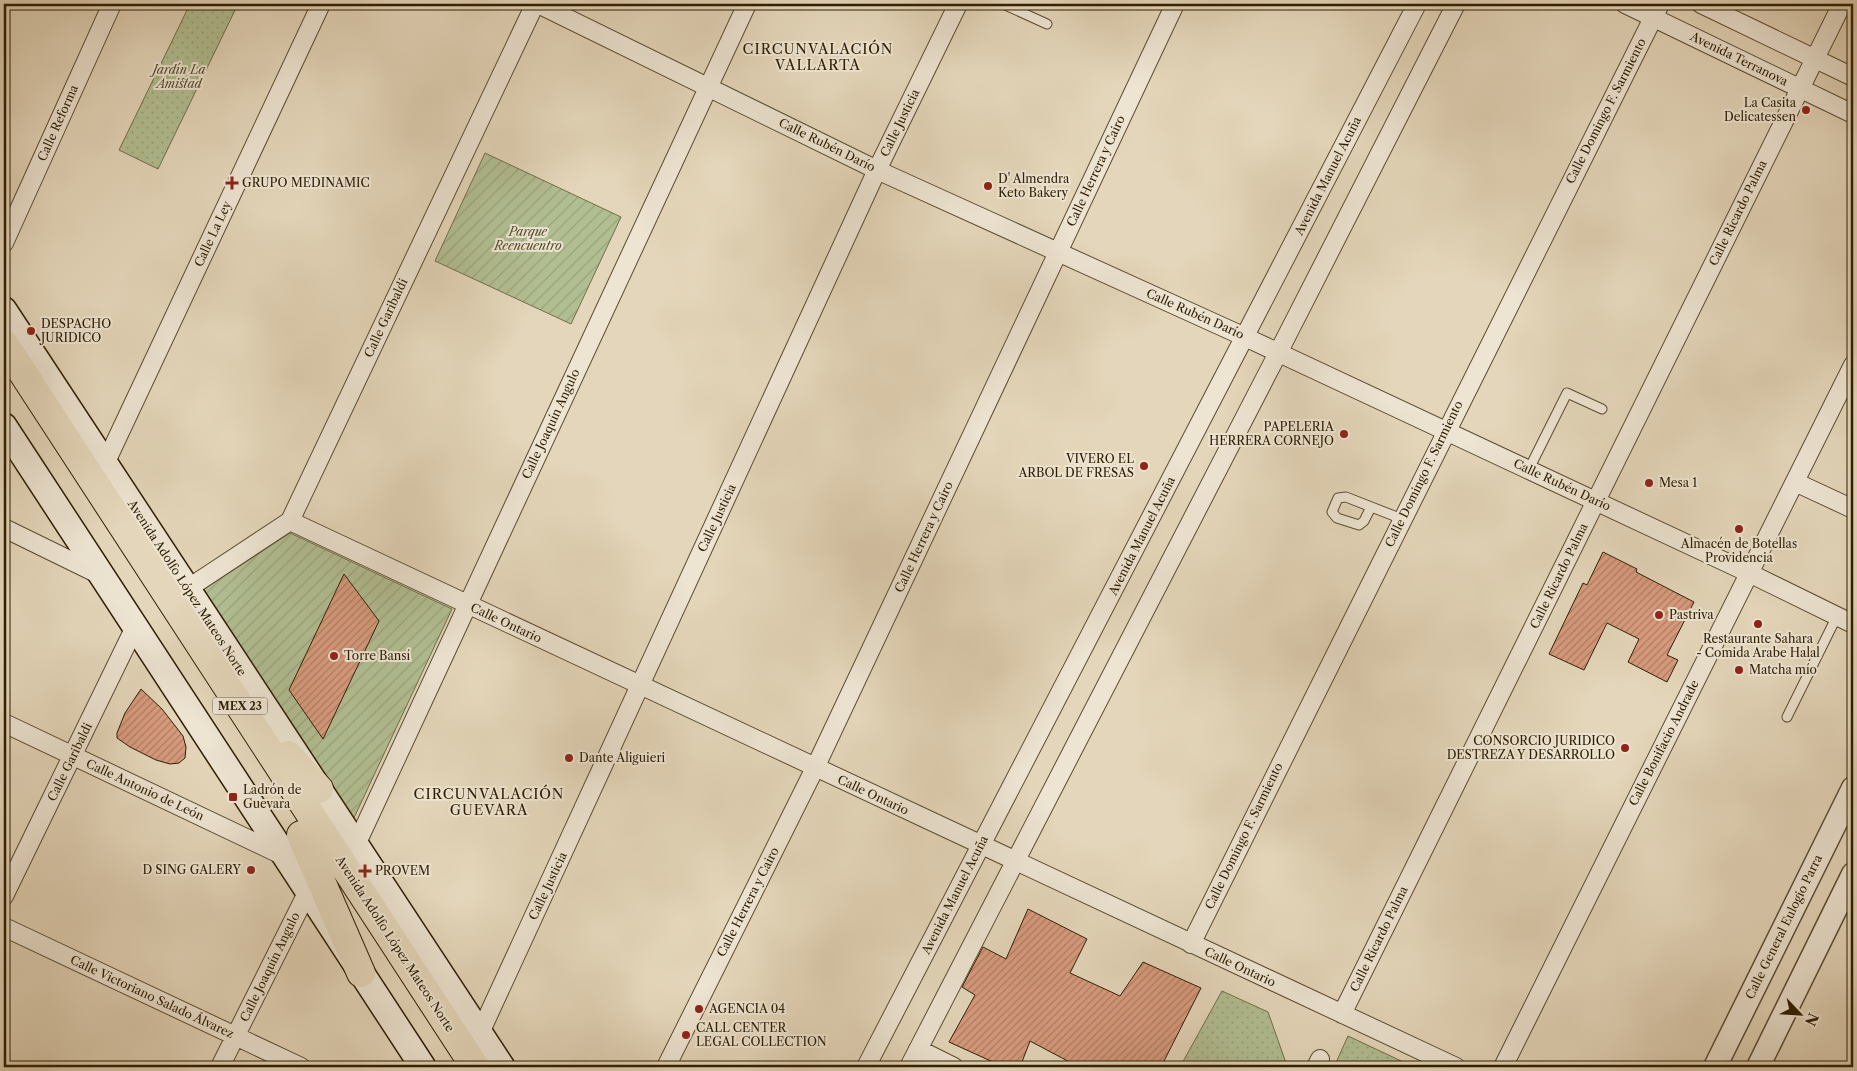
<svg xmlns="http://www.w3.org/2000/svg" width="1857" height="1071" viewBox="0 0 1857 1071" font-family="'Libre Caslon Text',serif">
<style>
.grass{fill:url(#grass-dots);stroke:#706e4a}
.garden{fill:url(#garden-furrows);stroke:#706e4a}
.building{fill:url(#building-hatch);stroke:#2f1e03}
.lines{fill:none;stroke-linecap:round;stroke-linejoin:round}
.service-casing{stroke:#5c4c31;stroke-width:11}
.minor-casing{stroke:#5c4c31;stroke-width:20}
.tertiary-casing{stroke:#5c4c31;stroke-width:25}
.secondary-casing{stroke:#2f1e03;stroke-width:28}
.primary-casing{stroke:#2f1e03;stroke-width:30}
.service{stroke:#ede4d2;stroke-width:9}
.minor{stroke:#ede4d2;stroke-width:18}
.tertiary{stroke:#ede4d2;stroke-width:22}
.secondary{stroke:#ede4d2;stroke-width:25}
.primary{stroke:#e4d6ba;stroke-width:28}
.poi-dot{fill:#8f2418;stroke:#ede4d2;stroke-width:2}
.labels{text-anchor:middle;stroke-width:4;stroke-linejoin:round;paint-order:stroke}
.shield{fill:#ede4d2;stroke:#685941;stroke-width:1}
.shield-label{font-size:11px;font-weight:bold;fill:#2f1e03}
.street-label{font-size:12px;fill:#2f1e03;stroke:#ede4d2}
.park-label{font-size:12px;font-style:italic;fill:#564e2e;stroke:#ede4d2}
.poi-label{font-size:12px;fill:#2f1e03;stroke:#ede4d2;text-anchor:start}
.neighbourhood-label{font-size:14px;letter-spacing:1px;fill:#2f1e03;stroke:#ede4d2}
</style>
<defs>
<pattern id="grass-dots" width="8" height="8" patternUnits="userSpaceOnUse" patternTransform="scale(1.25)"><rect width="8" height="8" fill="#b1be92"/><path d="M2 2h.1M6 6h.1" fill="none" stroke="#99a37c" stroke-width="1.8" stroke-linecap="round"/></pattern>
<pattern id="garden-furrows" width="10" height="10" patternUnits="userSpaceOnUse" patternTransform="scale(1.25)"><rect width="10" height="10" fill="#b1be92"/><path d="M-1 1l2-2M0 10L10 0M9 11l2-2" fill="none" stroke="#99a37c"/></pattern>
<pattern id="building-hatch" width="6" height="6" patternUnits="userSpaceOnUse" patternTransform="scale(1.25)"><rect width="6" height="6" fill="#d89b7e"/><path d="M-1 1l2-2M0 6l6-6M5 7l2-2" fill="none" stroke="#b07e65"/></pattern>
</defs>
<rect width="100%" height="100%" fill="#e4d6ba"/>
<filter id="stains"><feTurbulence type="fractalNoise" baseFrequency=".004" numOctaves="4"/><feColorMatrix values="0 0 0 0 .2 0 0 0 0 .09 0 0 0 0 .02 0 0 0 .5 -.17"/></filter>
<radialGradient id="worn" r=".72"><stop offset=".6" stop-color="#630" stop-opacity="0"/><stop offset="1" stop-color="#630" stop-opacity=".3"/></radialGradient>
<path class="grass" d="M190,4H238L158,169L119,150Z
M1222,991L1268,1012L1286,1063L1284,1067H1180Z
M1348,1036L1414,1067H1334Z"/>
<path class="garden" d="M485,153L621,217L571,324L435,261Z
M290,533L452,609L352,822L200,592Z"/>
<path class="building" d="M1603,552L1637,569L1636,572L1694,602L1667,655L1678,660L1667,682L1628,662L1639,639L1607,623L1584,670L1549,654L1583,583L1587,585Z
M344,574L379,621L323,739L289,690Z
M141,689L162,709L183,736L186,747L185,758L179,763L170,764L156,760L130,747L117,738V733L125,713Z
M1028,909L1087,939L1070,973L1120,996L1143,962L1201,988L1161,1067H1079L1030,1041L1020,1067H1004L949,1042L975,995L962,987L983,947L1006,959Z"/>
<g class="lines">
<defs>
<path id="service" d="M1003,4L1047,24
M1529,469L1567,393L1602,409
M1371,507L1364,521L1359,525L1337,518L1332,512L1338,498L1346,497L1402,519
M1787,717L1837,616"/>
<path id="minor" d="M538,4L877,170L1245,337L1749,573L1853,624
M1625,4L1853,114
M1701,4L1853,77
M4,243L112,4
M105,464L321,4
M1795,482L1853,509
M290,521L1456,1067
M4,528L100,575
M187,589L290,521L535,4
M4,723L286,857
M356,845L747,4
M4,896L135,627
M4,927L301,1067
M1191,944L1660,4
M1342,1014L1842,4
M480,1033L877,170L958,4
M918,1049L954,1067
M220,1067L307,893
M666,1067L815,768L1175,4
M866,1067L1417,4
M909,1067L1278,353L1456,4
M1316,1067L1320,1059
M1503,1067L1853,365"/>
<path id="tertiary" d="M1715,1067L1853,788
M1758,1067L1853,874"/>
<path id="secondary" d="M4,310L502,1067
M4,426L423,1067"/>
<path id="primary" d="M4,344L475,1067
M288,755L319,789
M301,835L361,973"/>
</defs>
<use href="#service" class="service-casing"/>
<use href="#minor" class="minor-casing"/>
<use href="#tertiary" class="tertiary-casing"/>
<use href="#secondary" class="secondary-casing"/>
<use href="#primary" class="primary-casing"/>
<use href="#service" class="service"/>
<use href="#minor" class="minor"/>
<use href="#tertiary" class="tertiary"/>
<use href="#secondary" class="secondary"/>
<use href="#primary" class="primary"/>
</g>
<g class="poi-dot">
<circle cx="1806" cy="110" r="5"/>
<path d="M229.5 175.5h5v5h5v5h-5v5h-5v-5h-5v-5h5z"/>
<circle cx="988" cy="186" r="5"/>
<circle cx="31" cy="331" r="5"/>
<circle cx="1344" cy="434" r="5"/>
<circle cx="1144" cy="466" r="5"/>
<circle cx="1649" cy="483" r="5"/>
<circle cx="1739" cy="529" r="5"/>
<circle cx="1659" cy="615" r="5"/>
<circle cx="1758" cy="624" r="5"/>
<circle cx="334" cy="656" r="5"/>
<circle cx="1739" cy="670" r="5"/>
<circle cx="1625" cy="748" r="5"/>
<circle cx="569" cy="758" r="5"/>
<rect x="228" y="792" width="10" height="10" rx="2.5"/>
<circle cx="251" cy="870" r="5"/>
<path d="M362.5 863.5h5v5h5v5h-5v5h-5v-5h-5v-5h5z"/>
<circle cx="699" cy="1009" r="5"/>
<circle cx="686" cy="1035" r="5"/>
</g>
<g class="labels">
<rect class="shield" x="212.5" y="697.5" width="55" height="17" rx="4"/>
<g class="shield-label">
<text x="240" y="710">MEX 23</text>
</g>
<g class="street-label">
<text transform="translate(1739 59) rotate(26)" y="4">Avenida Terranova</text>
<text transform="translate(1606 111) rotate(-63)" y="4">Calle Domingo F. Sarmiento</text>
<text transform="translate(58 123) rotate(-66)" y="4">Calle Reforma</text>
<text transform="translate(900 123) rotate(-64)" y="4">Calle Justicia</text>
<text transform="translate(827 145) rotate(26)" y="4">Calle Rubén Darío</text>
<text transform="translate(1096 171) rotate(-65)" y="4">Calle Herrera y Cairo</text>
<text transform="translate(1328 176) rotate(-63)" y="4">Avenida Manuel Acuña</text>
<text transform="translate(1738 213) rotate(-64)" y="4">Calle Ricardo Palma</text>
<text transform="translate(213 234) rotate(-65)" y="4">Calle La Ley</text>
<text transform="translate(1195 314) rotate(24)" y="4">Calle Rubén Darío</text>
<text transform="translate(386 318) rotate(-65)" y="4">Calle Garibaldi</text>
<text transform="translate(551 424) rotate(-65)" y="4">Calle Joaquín Angulo</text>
<text transform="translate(1424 474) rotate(-64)" y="4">Calle Domingo F. Sarmiento</text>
<text transform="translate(1562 485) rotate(25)" y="4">Calle Rubén Darío</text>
<text transform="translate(717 518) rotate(-65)" y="4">Calle Justicia</text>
<text transform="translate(1142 536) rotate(-63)" y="4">Avenida Manuel Acuña</text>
<text transform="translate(924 537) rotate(-65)" y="4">Calle Herrera y Cairo</text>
<text transform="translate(1559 576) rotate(-64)" y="4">Calle Ricardo Palma</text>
<text transform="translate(187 588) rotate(57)" y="4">Avenida Adolfo López Mateos Norte</text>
<text transform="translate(506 623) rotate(25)" y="4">Calle Ontario</text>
<text transform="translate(1664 743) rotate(-63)" y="4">Calle Bonifacio Andrade</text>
<text transform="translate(70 762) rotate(-64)" y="4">Calle Garibaldi</text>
<text transform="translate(145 790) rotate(25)" y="4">Calle Antonio de León</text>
<text transform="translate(873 795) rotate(25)" y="4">Calle Ontario</text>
<text transform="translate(1244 836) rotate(-64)" y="4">Calle Domingo F. Sarmiento</text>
<text transform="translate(548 886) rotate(-65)" y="4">Calle Justicia</text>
<text transform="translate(955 895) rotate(-63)" y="4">Avenida Manuel Acuña</text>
<text transform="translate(748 902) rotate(-63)" y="4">Calle Herrera y Cairo</text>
<text transform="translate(1784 927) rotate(-64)" y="4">Calle General Eulogio Parra</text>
<text transform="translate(1379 939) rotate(-64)" y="4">Calle Ricardo Palma</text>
<text transform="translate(395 944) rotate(57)" y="4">Avenida Adolfo López Mateos Norte</text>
<text transform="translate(270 967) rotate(-64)" y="4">Calle Joaquín Angulo</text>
<text transform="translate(1240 967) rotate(25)" y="4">Calle Ontario</text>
<text transform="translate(152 997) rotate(25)" y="4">Calle Victoriano Salado Álvarez</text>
</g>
<g class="park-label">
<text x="179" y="74">Jardín La<tspan x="179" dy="14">Amistad</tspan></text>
<text x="528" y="236">Parque<tspan x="528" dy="14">Reencuentro</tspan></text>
</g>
<g class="poi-label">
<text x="1796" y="107" text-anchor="end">La Casita<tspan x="1796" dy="14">Delicatessen</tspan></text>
<text x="998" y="183">D' Almendra<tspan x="998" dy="14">Keto Bakery</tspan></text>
<text x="242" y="187">GRUPO MEDINAMIC</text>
<text x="41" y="328">DESPACHO<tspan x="41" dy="14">JURIDICO</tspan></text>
<text x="1334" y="431" text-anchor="end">PAPELERIA<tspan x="1334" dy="14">HERRERA CORNEJO</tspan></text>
<text x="1134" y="463" text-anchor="end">VIVERO EL<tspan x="1134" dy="14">ARBOL DE FRESAS</tspan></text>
<text x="1659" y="487">Mesa 1</text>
<text x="1739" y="548" text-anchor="middle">Almacén de Botellas<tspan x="1739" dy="14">Providencia</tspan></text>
<text x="1669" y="619">Pastriva</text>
<text x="1758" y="643" text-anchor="middle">Restaurante Sahara<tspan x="1758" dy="14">- Comida Arabe Halal</tspan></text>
<text x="344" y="660">Torre Bansí</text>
<text x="1749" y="674">Matcha mío</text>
<text x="1615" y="745" text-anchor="end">CONSORCIO JURIDICO<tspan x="1615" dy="14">DESTREZA Y DESARROLLO</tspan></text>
<text x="579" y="762">Dante Aliguieri</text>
<text x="243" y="794">Ladrón de<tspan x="243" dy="14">Guevara</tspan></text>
<text x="241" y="874" text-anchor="end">D SING GALERY</text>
<text x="375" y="875">PROVEM</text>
<text x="709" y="1013">AGENCIA 04</text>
<text x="696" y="1032">CALL CENTER<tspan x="696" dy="14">LEGAL COLLECTION</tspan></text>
</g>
<g class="neighbourhood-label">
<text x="818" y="54">CIRCUNVALACIÓN<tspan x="818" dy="16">VALLARTA</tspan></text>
<text x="489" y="799">CIRCUNVALACIÓN<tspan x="489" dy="16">GUEVARA</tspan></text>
</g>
</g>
<rect width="1857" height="1071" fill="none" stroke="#e4d6ba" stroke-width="20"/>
<rect x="5" y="5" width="1847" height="1061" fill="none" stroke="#2f1e03" stroke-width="2.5"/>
<rect x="10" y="10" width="1837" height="1051" fill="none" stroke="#2f1e03"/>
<g transform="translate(1800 1014) rotate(115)" stroke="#ede4d2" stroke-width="4" paint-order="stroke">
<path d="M0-4L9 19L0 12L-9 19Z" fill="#2f1e03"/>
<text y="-8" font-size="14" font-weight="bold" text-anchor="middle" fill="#2f1e03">N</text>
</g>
<rect width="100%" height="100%" filter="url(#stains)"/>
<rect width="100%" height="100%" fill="url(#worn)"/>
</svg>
